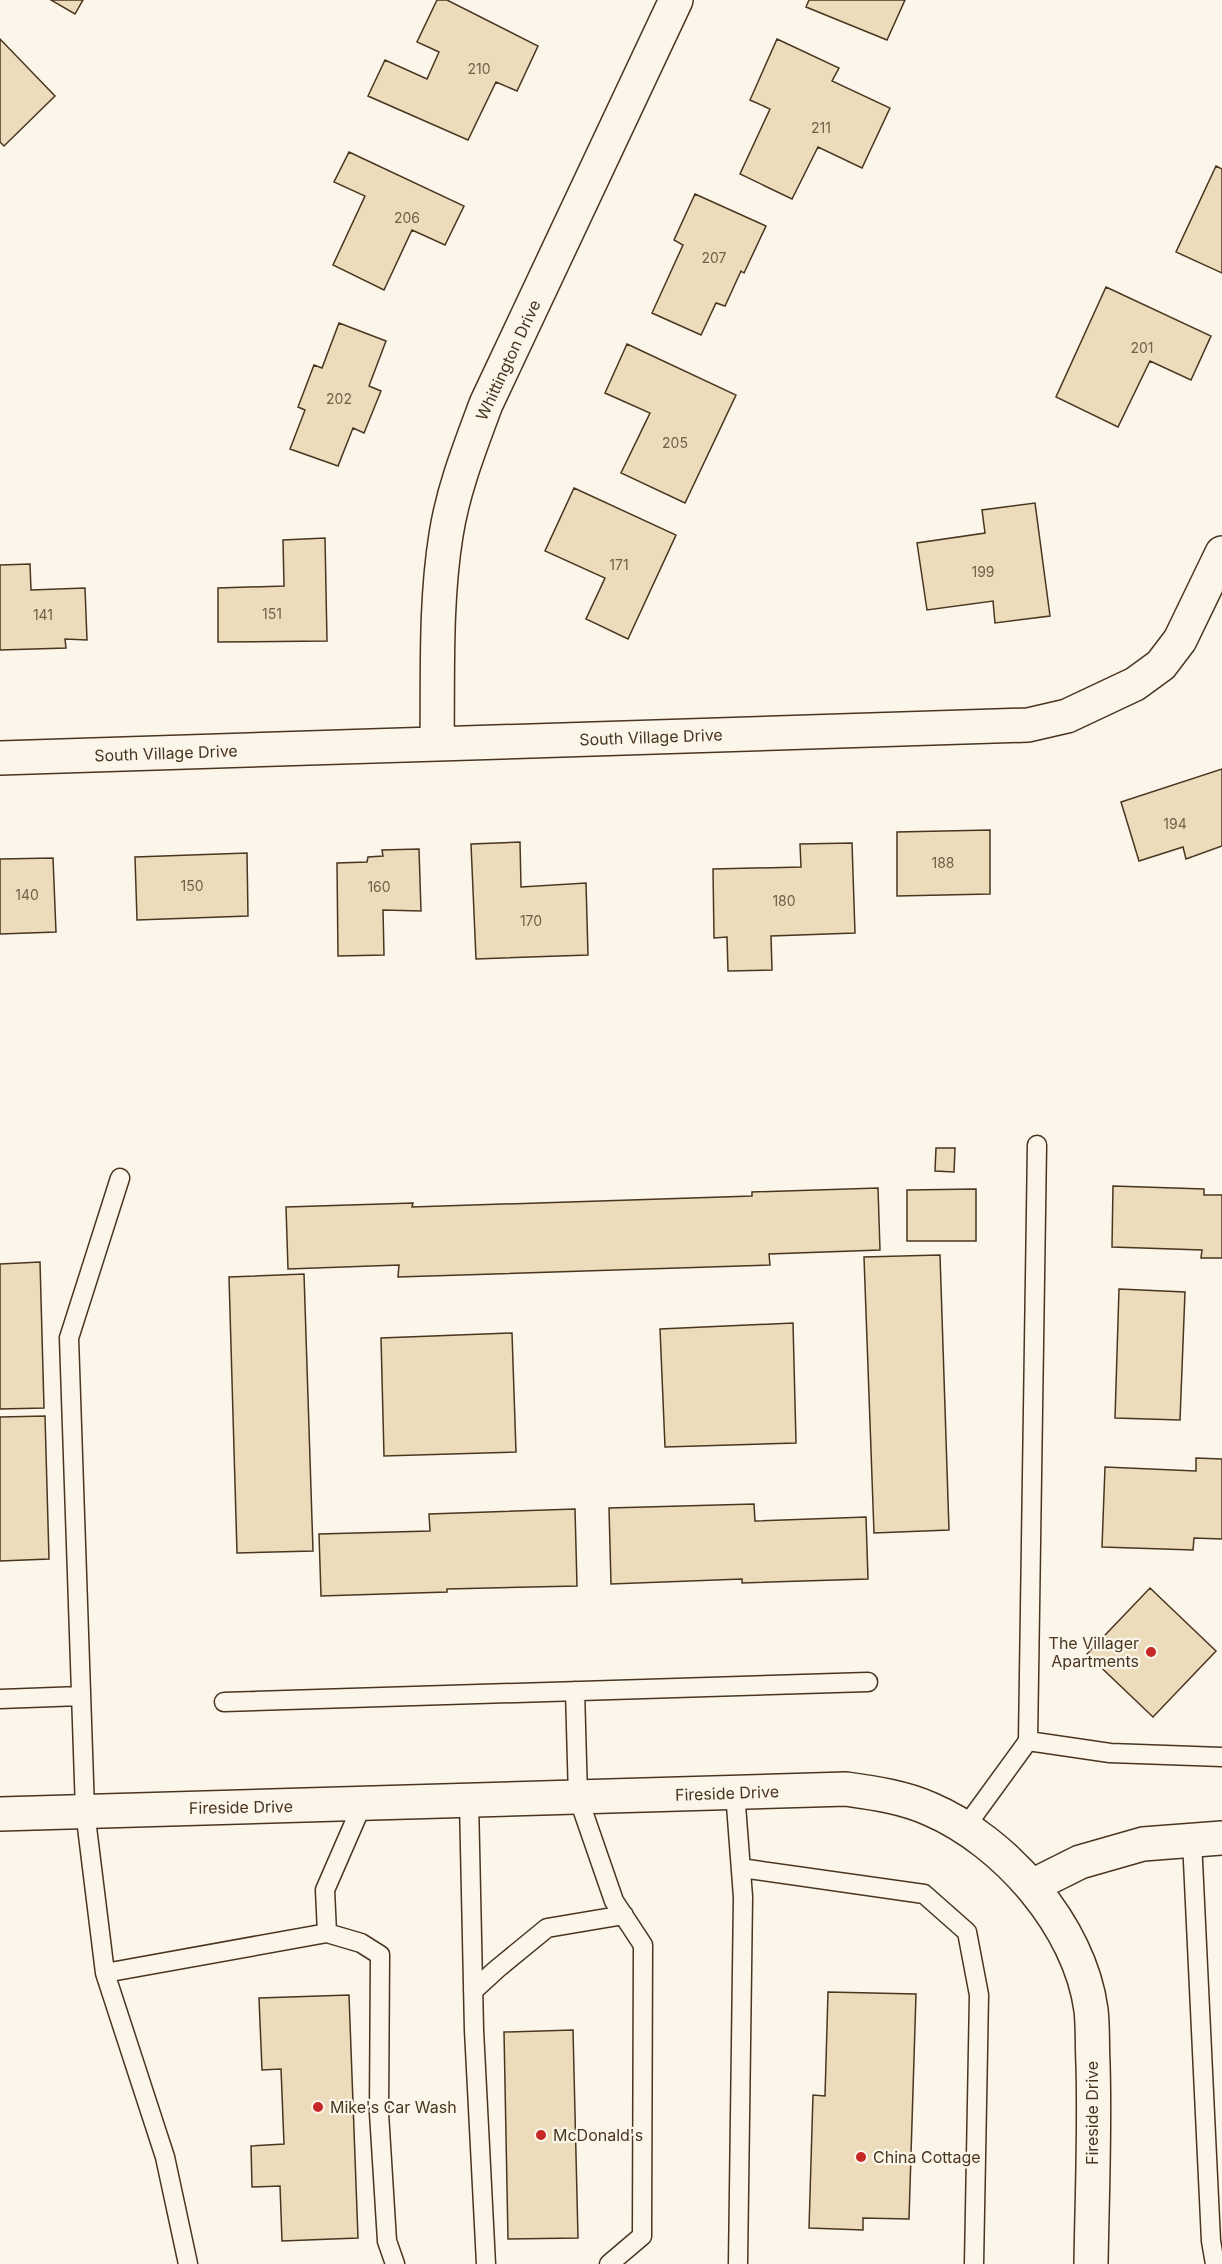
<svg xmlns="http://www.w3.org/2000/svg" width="1222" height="2264" viewBox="0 0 1222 2264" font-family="Inter,sans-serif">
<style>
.building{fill:#ecdcbc;stroke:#4a3520;stroke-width:1.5}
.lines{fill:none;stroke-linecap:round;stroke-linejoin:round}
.lane-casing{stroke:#4a3520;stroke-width:21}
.street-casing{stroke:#4a3520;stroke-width:36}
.lane{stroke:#fbf6e9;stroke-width:18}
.street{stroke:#fbf6e9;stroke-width:33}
.poi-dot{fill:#c62828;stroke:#fbf6e9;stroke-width:2}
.labels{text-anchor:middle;stroke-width:4.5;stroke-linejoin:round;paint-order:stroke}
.number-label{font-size:14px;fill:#725f47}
.street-label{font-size:16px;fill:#4a3520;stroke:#fbf6e9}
.poi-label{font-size:16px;fill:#4a3520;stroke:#fbf6e9;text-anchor:start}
</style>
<rect width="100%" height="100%" fill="#fbf6e9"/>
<path class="building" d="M51,0H83L75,14Z
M437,0H447L538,46L517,91L496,82L468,140L368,96L385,60L427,79L439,52L417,42Z
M809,0H905L887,40L806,7Z
M0,39L55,96L4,146L0,142Z
M777,39L839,68L832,81L890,108L862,168L818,147L792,199L740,174L770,109L750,100Z
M349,152L464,206L445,245L412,230L384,290L333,265L365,196L334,182Z
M1216,166L1222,169V273L1176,252Z
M695,194L766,226L744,273L741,271L725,306L716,303L701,335L652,313L683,245L674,240Z
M1106,287L1211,336L1191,380L1150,361L1118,427L1056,397Z
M339,323L386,341L369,386L381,391L364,433L353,428L338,466L290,449L305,410L298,407L314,365L322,368Z
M627,344L736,395L685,503L621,473L650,413L605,393Z
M574,488L676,535L628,639L586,619L605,578L545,551Z
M1035,503L1050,616L995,623L993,601L927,610L917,543L985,533L982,510Z
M325,538L327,641L218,642V588L284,586L283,540Z
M30,564L31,590L85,588L87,640L65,639L66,648L0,650V565Z
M1222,769V846L1186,859L1183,847L1139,861L1121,802Z
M990,830V894L897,896V832Z
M520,842L521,887L586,883L588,955L476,959L471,844Z
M852,843L855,933L771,936L772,970L728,971L727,937L714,938L713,869L801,867L800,844Z
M419,849L421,911L383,910L384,955L338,956L337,863L367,862L368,857L383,856L382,850Z
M247,853L248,916L137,920L135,857Z
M53,858L56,932L0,934V859Z
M936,1148H955L954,1172L935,1171Z
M1113,1186L1204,1189V1195H1222V1258H1201L1202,1250L1112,1247Z
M878,1188L880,1250L769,1254L770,1265L398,1277L399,1265L288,1269L286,1207L413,1203L412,1207L752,1196V1192Z
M976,1189V1241H907V1190Z
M940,1255L949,1530L874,1533L864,1257Z
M40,1262L44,1408L0,1409V1264Z
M304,1274L313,1551L237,1553L229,1277Z
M1119,1289L1185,1292L1180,1420L1115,1418Z
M793,1323L796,1443L665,1447L660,1329Z
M512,1333L516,1452L384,1456L381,1338Z
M45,1416L49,1559L0,1561V1417Z
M1196,1458L1222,1459V1539L1194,1538L1193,1550L1102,1547L1105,1467L1196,1471Z
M754,1504L755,1521L866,1517L868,1579L742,1583V1579L611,1584L609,1508Z
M575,1509L577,1586L447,1589V1592L321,1596L319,1534L430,1531L429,1514Z
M1150,1588L1216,1651L1153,1717L1087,1654Z
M828,1992L916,1994L909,2219L863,2218V2230L809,2228L813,2095L825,2096Z
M349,1995L358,2238L282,2241L280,2186L252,2187L251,2146L284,2144L281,2069L262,2070L259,1998Z
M573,2030L578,2238L508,2239L504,2032Z"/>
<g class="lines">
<defs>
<path id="lane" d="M120,1178L69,1338L85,1811L105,1973L165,2157L188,2264
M575,1691L578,1797L614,1901L643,1945L642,2236L609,2264
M0,1699L81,1696
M224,1702L868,1682
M1028,1741L1110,1753L1222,1757
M735,1792L743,1897L738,2264
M469,1801L474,2030L486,2264
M362,1805L325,1890L327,1933L361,1943L380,1955L379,2113L387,2241L395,2264
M964,1829L1028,1741L1037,1145
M1192,1840L1211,2241L1215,2264
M741,1868L924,1894L967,1932L979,1995L974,2264
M105,1973L327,1933
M473,1991L497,1969L547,1928L624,1915"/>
<path id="street" d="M437,744C438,674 435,604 446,535C453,490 470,447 486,404L676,0
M0,758L1028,725L1067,716L1135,684L1161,665L1180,640L1222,553
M0,1814L846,1789C874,1793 903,1797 930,1809C1005,1841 1080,1926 1091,2010C1093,2027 1092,2046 1093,2064C1095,2131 1092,2198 1091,2264
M1032,1886L1080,1862L1143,1844L1222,1838"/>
</defs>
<use href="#lane" class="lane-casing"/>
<use href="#street" class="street-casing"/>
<use href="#lane" class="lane"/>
<use href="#street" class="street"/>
</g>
<g class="poi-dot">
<circle cx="1151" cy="1652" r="6"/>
<circle cx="318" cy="2107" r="6"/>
<circle cx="541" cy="2135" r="6"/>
<circle cx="861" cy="2157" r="6"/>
</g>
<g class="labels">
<g class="number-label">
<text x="479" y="74">210</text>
<text x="821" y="133">211</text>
<text x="407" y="223">206</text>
<text x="714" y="263">207</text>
<text x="1142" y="353">201</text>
<text x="339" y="404">202</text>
<text x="675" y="448">205</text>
<text x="619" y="570">171</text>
<text x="983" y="577">199</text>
<text x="272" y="619">151</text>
<text x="43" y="620">141</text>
<text x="1175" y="829">194</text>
<text x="943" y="868">188</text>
<text x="192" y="891">150</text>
<text x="379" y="892">160</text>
<text x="27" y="900">140</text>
<text x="784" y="906">180</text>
<text x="531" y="926">170</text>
</g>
<g class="street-label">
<text transform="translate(508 360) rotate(-65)" y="6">Whittington Drive</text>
<text transform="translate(651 737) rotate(-2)" y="6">South Village Drive</text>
<text transform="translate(166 753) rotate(-2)" y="6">South Village Drive</text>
<text transform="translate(727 1793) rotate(-2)" y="6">Fireside Drive</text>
<text transform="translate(241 1807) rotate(-1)" y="6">Fireside Drive</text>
<text transform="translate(1092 2113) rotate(-90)" y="6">Fireside Drive</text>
</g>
<g class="poi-label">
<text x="1139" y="1649" text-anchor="end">The Villager<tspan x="1139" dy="18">Apartments</tspan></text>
<text x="330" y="2113">Mike's Car Wash</text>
<text x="553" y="2141">McDonald's</text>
<text x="873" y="2163">China Cottage</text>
</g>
</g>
</svg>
